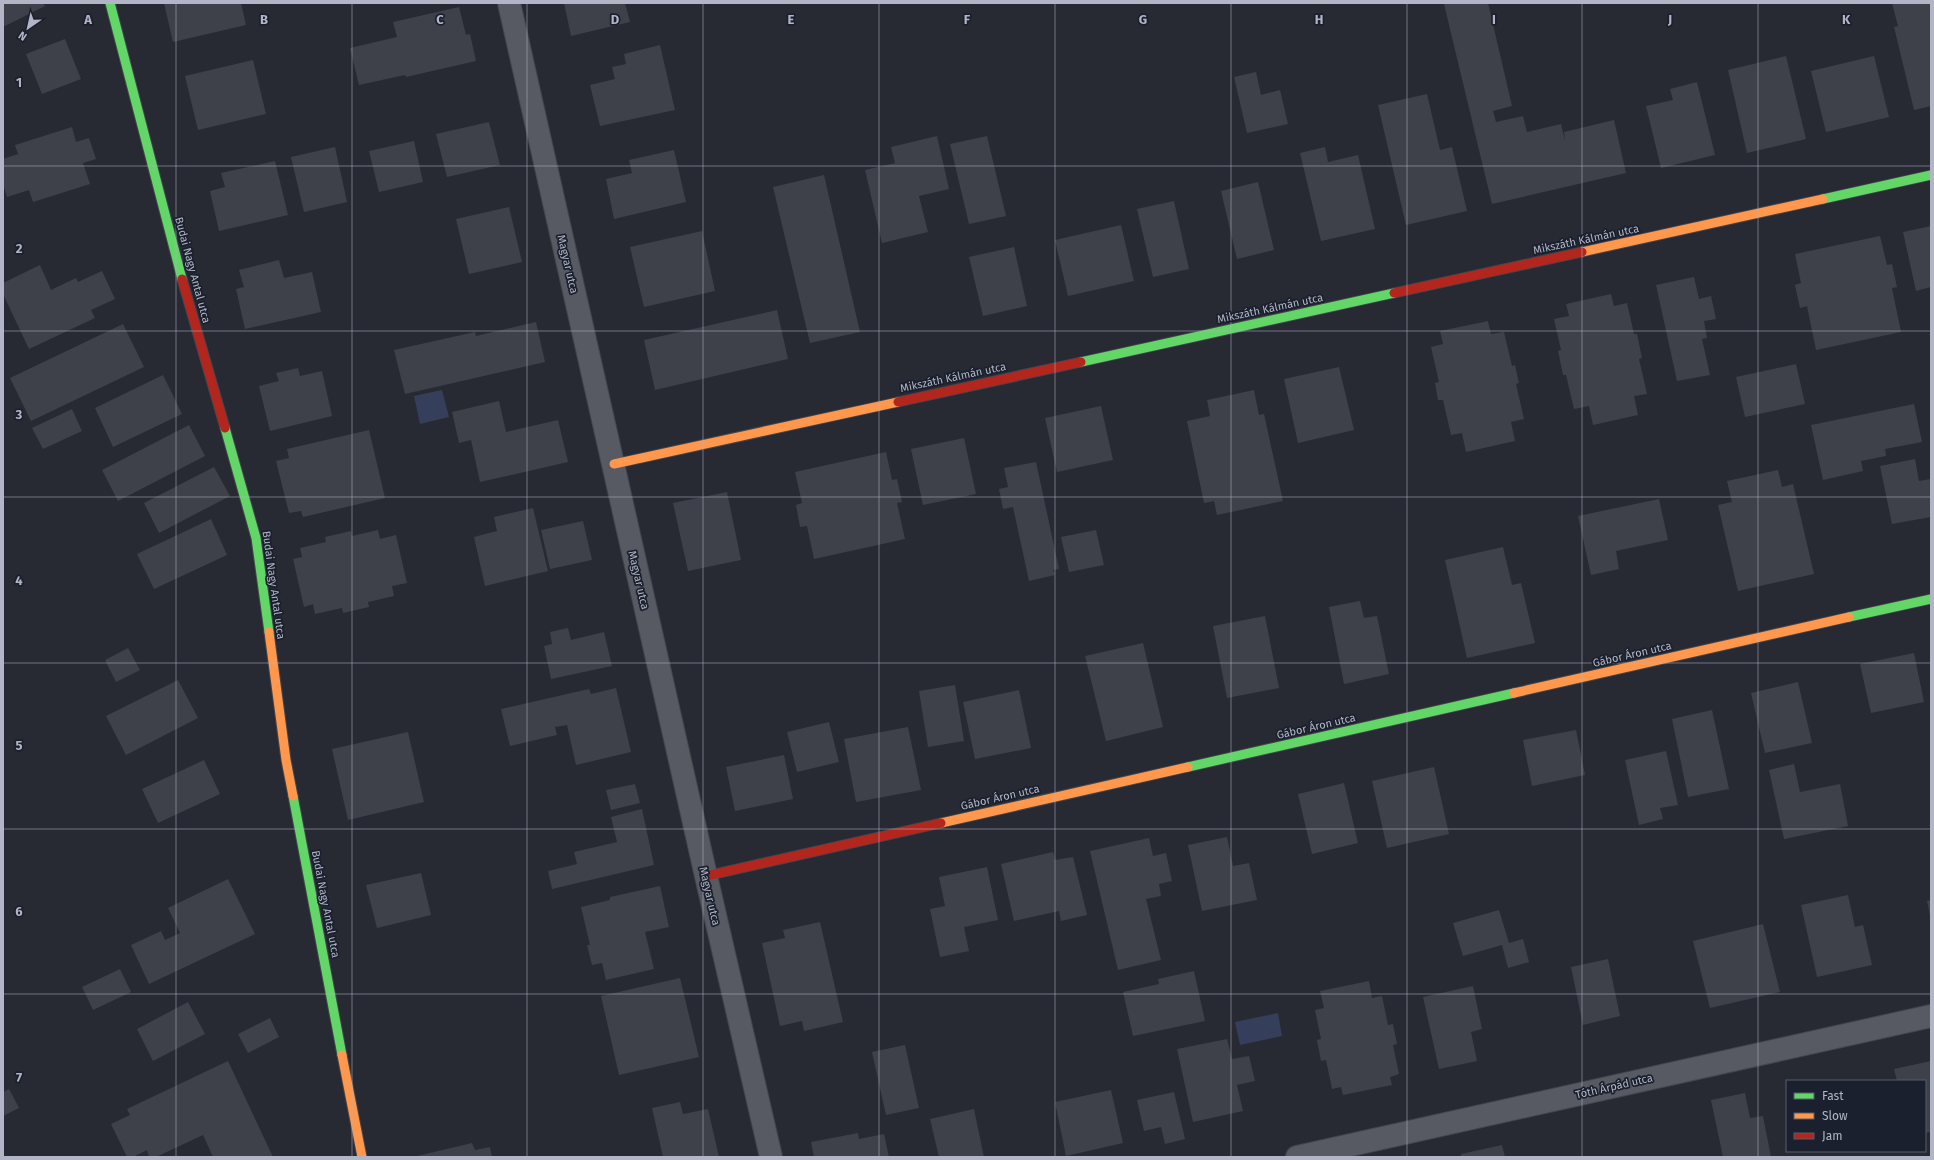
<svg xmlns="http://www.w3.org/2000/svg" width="1934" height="1160" viewBox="0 0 1934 1160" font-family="'Fira Sans',sans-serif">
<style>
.water{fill:#353f5b}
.building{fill:#3e414a}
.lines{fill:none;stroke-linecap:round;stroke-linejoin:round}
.street-casing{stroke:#43464d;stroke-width:24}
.fast-casing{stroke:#43464d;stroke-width:11}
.slow-casing{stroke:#43464d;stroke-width:11}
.jam-casing{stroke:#43464d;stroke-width:11}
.street{stroke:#575a62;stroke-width:22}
.fast{stroke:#63d668;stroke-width:9}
.slow{stroke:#ff974d;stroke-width:9}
.jam{stroke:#b3261e;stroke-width:9}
.grid{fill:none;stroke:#b1b5c5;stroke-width:1;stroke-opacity:0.55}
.labels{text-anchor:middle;stroke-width:3.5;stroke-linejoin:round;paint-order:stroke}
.street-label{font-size:11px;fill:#b1b5c5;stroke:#1b202e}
.grid-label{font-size:13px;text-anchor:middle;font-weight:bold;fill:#b1b5c5;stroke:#1b202e;stroke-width:3.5;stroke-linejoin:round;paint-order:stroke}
</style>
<rect width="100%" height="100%" fill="#272a33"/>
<path class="water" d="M442,390L449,417L420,424L414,396Z
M1278,1013L1282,1036L1240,1045L1235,1022Z"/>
<path class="building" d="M3,3H43L45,6L3,27Z
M164,3H241L246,25L173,42Z
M564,3H625L630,22L571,36Z
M1488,3L1512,106L1493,111L1496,122L1523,116L1527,132L1561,124L1565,141L1564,132L1614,120L1626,173L1492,204L1444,4Z
M1892,3H1930L1931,106L1914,110L1894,27L1898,26Z
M459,7L466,35L470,34L476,61L406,77L405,75L359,85L350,48L397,37L393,22Z
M65,39L81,79L42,94L26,54Z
M660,45L675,110L600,126L590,85L615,79L612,67L626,64L624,54Z
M1786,56L1806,139L1747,153L1728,70Z
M1874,56L1889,117L1826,132L1811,71Z
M253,60L266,114L198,130L185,76Z
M1256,72L1261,95L1280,90L1288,124L1247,133L1234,77Z
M1697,82L1715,155L1661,168L1646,106L1673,100L1670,89Z
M1427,94L1440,150L1452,147L1467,211L1406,225L1378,105Z
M489,122L500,165L447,177L436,134Z
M72,127L76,142L89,138L96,159L83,163L90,184L33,202L29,190L7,197L3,184V159L18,154L15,145Z
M937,136L949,189L919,196L928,232L882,243L865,170L895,163L891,147Z
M987,136L1006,216L969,224L950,144Z
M414,141L423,182L379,192L369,151Z
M335,147L347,202L304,212L291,157Z
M1325,147L1328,162L1358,155L1375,229L1321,241L1300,153Z
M674,150L686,202L614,219L606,179L632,173L629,160Z
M275,161L288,215L219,231L210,191L225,187L221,173Z
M824,175L860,332L810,343L773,187Z
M1258,182L1274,250L1237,259L1221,191Z
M1174,201L1189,269L1153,277L1137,209Z
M509,207L522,262L469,274L456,219Z
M1121,225L1134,281L1068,296L1055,240Z
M1931,226V287L1916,291L1903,232Z
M702,231L715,291L644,307L630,247Z
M1880,236L1887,265L1892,264L1897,287L1892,288L1901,332L1816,350L1807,306L1800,308L1795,285L1801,283L1795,254Z
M1014,247L1027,306L983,316L969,257Z
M279,260L284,278L312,272L321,312L245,329L236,289L244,287L239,270Z
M40,265L51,290L76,278L78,282L102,271L115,299L91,310L95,318L29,349L3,294V283Z
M1694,277L1699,299L1711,296L1716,319L1704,321L1707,338L1702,339L1710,375L1677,381L1656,285Z
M1611,294L1614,306L1627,303L1634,334H1637L1642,358L1639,359L1647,394L1634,396L1638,415L1593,425L1589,406L1574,409L1566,375H1563L1558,351L1561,350L1554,319L1569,316L1566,304Z
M777,310L788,359L655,390L644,340Z
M1488,321L1491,334L1504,332L1512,366L1515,365L1519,383L1516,384L1524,419L1511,422L1515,441L1466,452L1462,433L1451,435L1443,400H1438L1435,383L1439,382L1431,347L1443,344L1440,331Z
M536,322L545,362L405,394L394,350L475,332L476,336Z
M123,324L144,367L31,421L10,378Z
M1796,364L1805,404L1745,417L1736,377Z
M1339,367L1354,430L1298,443L1284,379Z
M298,368L300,376L322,371L332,416L270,431L259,386L279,381L276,373Z
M163,375L182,414L113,447L95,408Z
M1254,390L1259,415L1264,414L1283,501L1217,515L1214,501L1204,503L1187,421L1210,416L1207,400Z
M499,401L506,432L558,420L568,462L480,482L471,440L459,443L452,412Z
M1914,404L1922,442L1885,449L1886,456L1861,461L1863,471L1823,480L1811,425Z
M1101,406L1113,460L1057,472L1045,418Z
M72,409L82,431L43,449L32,428Z
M189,425L205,456L118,501L102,470Z
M369,430L385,498L303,517L301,511L289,513L276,461L289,458L287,449Z
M964,438L976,494L923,505L911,449Z
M886,452L892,480L897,479L902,502L897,503L905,539L814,559L807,526L800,527L796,505L802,503L795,472Z
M1915,459L1919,481L1931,479V517L1892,524L1880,466Z
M1036,462L1059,569L1053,570L1055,575L1029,581L1013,507L1003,509L999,489L1008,487L1004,468Z
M214,467L230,496L159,533L144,503Z
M1778,470L1782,487L1793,484L1814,574L1738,591L1718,505L1732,502L1727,481Z
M727,492L741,560L688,571L673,503Z
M1659,499L1668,540L1616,551L1619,569L1591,575L1578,516Z
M533,508L548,571L485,586L474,537L497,531L494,517Z
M211,519L227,555L154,589L137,554Z
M583,521L592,560L550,569L541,530Z
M378,530L380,539L396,535L407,583L392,586L394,596L368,602L369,607L343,613L342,608L315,614L313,604L304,607L293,559L302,557L300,548L326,542L325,537L351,531L352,536Z
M1096,530L1104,565L1069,572L1061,537Z
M1503,547L1512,585L1521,583L1535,643L1467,658L1445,560Z
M1360,601L1364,618L1377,616L1389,674L1344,684L1329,607Z
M1265,616L1279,688L1227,698L1213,626Z
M568,628L571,640L604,632L612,666L551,679L544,646L552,644L550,632Z
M1143,643L1163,727L1106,741L1085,656Z
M128,648L140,670L116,682L105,660Z
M1914,653L1924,702L1871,713L1860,664Z
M178,680L198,718L126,755L106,716Z
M1798,682L1812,743L1765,753L1751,693Z
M955,685L964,741L928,747L919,691Z
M616,688L631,752L576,765L567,725L555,727L557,735L510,746L501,709L589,689L591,694Z
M1019,690L1031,748L975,759L963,702Z
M1712,710L1729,789L1688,797L1672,719Z
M829,722L839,762L797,772L787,732Z
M908,727L921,790L856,802L844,739Z
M1576,730L1585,775L1532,786L1523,740Z
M408,732L424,802L348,820L332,749Z
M1666,751L1678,805L1660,808L1663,819L1639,825L1625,760Z
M784,755L793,799L735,811L726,767Z
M204,760L220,794L158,823L142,789Z
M1794,764L1800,792L1840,784L1848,826L1784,839L1769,770Z
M1434,767L1449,834L1387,848L1372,781Z
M1344,783L1358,843L1312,854L1298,794Z
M635,784L640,803L611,810L606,790Z
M642,809L654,865L552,889L548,871L577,864L574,852L617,842L611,817Z
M1227,837L1233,866L1249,863L1257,900L1202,911L1188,845Z
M1149,838L1153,856L1166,853L1172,881L1159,884L1161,896L1146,899L1161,960L1118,970L1090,851Z
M1053,852L1055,860L1073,857L1087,915L1061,921L1059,911L1014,921L1001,864Z
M987,867L998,920L964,927L969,951L940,957L930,909L945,906L939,877Z
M421,873L431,915L377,928L366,885Z
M228,879L255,934L149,984L131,945L161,931L165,940L180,933L168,908Z
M660,886L669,927L645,932L654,969L606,980L602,963L592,965L587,945H590L581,907L610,900V897Z
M1848,895L1855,927L1863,925L1872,965L1817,977L1801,905Z
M1931,900V916H1930L1927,901Z
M1499,910L1509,943L1523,939L1529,962L1508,968L1502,945L1463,956L1453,923Z
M820,922L843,1022L804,1031L802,1021L780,1026L762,943L785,938L783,930Z
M1763,924L1780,992L1710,1008L1693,941Z
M1608,959L1620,1016L1583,1025L1571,967Z
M120,969L131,992L93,1010L82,987Z
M1194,971L1205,1021L1133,1036L1123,992L1159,984L1158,979Z
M680,978L699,1057L619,1075L601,996Z
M1369,981L1372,998L1382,996L1388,1025L1393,1024L1397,1044L1393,1045L1399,1074L1390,1077L1392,1085L1343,1095L1341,1087L1332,1089L1326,1060L1321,1061L1317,1040L1321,1039L1315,1010L1324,1008L1320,991Z
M1473,986L1482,1029L1471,1032L1477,1061L1439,1069L1423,997Z
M188,1002L205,1034L153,1061L137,1029Z
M270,1018L279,1037L248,1053L238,1034Z
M1227,1039L1232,1059L1249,1056L1255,1081L1237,1085L1243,1111L1193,1122L1177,1049Z
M905,1045L919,1108L886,1115L872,1052Z
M228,1061L273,1157H213L203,1135L156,1157H149L147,1150L133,1157H127L111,1124L130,1115L127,1109Z
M1931,1061V1132L1925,1133V1081H1897L1894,1069Z
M9,1089L19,1108L3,1116V1092Z
M1111,1090L1123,1143L1066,1156L1055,1102Z
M1174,1092L1185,1139L1165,1144L1161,1127L1144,1131L1137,1100Z
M1745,1093L1750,1118L1763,1116L1771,1157H1723L1711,1100Z
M680,1102L683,1114L708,1109L719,1157H663L652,1108Z
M974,1109L984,1157H939L930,1119Z
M858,1133L859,1139L884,1134L889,1157H814L811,1142Z
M472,1143L475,1150L490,1147L492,1157H413Z
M1502,1145L1505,1157H1461V1154Z"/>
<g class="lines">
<defs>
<path id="street" d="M509,3L706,876L771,1157
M1297,1157L1931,1016"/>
<path id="fast" d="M110,3L182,279
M1823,199L1931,175
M1081,362L1394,293
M225,428L256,538L269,632
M1849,617L1931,599
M1188,767L1514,693
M293,796L342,1055"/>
<path id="slow" d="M1582,252L1823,199
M614,464L898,402
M269,632L286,760L293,796
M1514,693L1849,617
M941,823L1188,767
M342,1055L362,1157"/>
<path id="jam" d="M182,279L225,428
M1394,293L1582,252
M898,402L1081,362
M706,876L941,823"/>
</defs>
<use href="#street" class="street-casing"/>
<use href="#fast" class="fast-casing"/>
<use href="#slow" class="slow-casing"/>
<use href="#jam" class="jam-casing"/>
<use href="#street" class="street"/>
<use href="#fast" class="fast"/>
<use href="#slow" class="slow"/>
<use href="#jam" class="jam"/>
</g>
<path class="grid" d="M176,3V1157M352,3V1157M527,3V1157M703,3V1157M879,3V1157M1055,3V1157M1231,3V1157M1407,3V1157M1582,3V1157M1758,3V1157M3,166H1931M3,331H1931M3,497H1931M3,663H1931M3,829H1931M3,994H1931"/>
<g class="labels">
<g class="street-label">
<text transform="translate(1586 239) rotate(-12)" y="4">Mikszáth Kálmán utca</text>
<text transform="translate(568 264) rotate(77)" y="4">Magyar utca</text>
<text transform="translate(193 270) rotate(75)" y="4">Budai Nagy Antal utca</text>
<text transform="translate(1270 308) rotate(-12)" y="4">Mikszáth Kálmán utca</text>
<text transform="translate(953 377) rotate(-12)" y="4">Mikszáth Kálmán utca</text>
<text transform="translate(639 580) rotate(77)" y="4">Magyar utca</text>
<text transform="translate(274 585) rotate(82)" y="4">Budai Nagy Antal utca</text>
<text transform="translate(1632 654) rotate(-13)" y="4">Gábor Áron utca</text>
<text transform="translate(1316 726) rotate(-13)" y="4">Gábor Áron utca</text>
<text transform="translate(1000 797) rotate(-13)" y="4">Gábor Áron utca</text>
<text transform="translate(710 896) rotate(77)" y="4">Magyar utca</text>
<text transform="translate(326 904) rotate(79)" y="4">Budai Nagy Antal utca</text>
<text transform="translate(1614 1086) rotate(-13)" y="4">Tóth Árpád utca</text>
</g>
</g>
<g class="grid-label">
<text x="88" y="24">A</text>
<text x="264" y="24">B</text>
<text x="440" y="24">C</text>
<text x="615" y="24">D</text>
<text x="791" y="24">E</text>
<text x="967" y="24">F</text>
<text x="1143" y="24">G</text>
<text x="1319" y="24">H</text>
<text x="1494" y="24">I</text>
<text x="1670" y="24">J</text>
<text x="1846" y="24">K</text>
<text x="19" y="87">1</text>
<text x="19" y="253">2</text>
<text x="19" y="419">3</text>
<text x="19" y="585">4</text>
<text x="19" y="750">5</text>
<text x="19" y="916">6</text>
<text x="19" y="1082">7</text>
</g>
<rect width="1934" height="1160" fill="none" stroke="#b1b5c5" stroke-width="8"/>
<rect x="1786" y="1080" width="140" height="72" fill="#1b202e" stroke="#575c6a"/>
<rect x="1794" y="1093" width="20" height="6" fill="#63d668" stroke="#575c6a"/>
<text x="1822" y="1100" font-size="12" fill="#b1b5c5">Fast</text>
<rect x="1794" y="1113" width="20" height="6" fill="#ff974d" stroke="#575c6a"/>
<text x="1822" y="1120" font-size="12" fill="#b1b5c5">Slow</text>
<rect x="1794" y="1133" width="20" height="6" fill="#b3261e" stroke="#575c6a"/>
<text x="1822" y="1140" font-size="12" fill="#b1b5c5">Jam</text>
<g transform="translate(28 28) rotate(214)" stroke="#1b202e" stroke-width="3" paint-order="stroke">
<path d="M0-3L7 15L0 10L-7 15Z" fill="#b1b5c5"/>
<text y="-6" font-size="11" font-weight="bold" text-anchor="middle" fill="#b1b5c5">N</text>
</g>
</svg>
